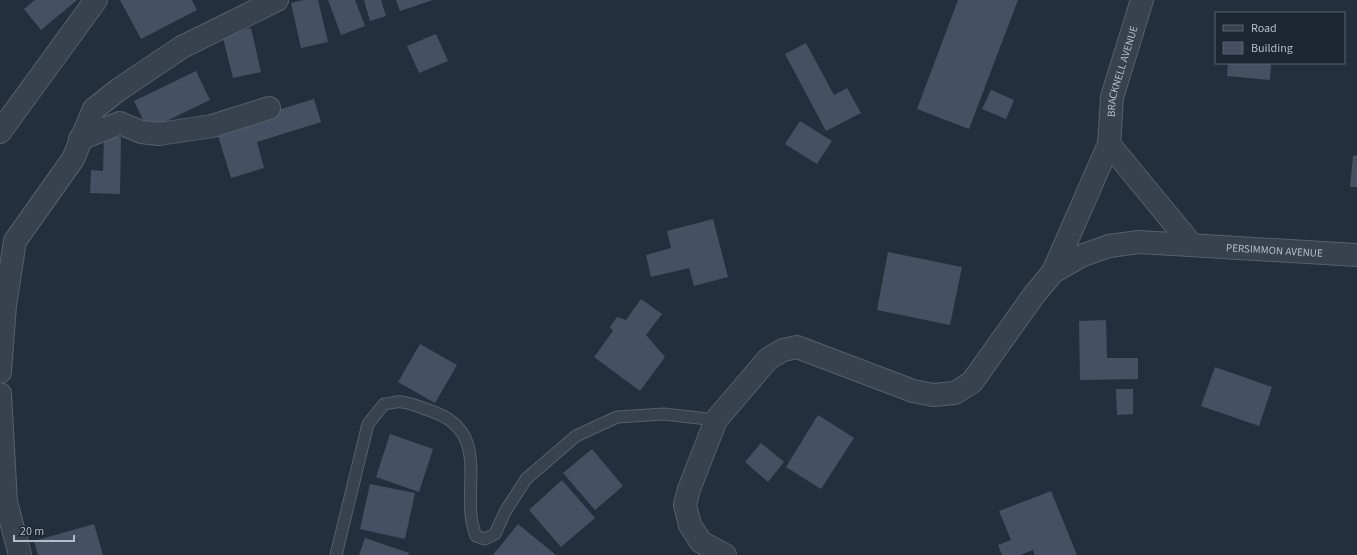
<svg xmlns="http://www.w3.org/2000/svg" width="1357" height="555" viewBox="0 0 1357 555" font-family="'Source Sans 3',sans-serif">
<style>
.building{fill:#455162}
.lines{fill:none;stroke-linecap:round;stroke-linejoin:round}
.service-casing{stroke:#565f6c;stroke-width:13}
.minor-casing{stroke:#565f6c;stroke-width:24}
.service{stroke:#38414e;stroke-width:11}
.minor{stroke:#38414e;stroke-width:22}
.labels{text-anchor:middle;stroke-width:3;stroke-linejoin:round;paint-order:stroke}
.street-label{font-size:11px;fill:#b4bcc9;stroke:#1d2633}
</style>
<rect width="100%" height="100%" fill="#242f3e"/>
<path class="building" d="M35,0H77L41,30L24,9Z
M120,0H192L197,10L141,39Z
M304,0H318L328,42L301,48L291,3Z
M328,0H355L365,26L341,35Z
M364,0H381L386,16L370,21Z
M396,0H433L400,11Z
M958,0H1018L969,129L917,109Z
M251,28L261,72L233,78L222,34Z
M436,34L448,61L419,73L407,46Z
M806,43L834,95L847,88L861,113L826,131L785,54Z
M1228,63H1271L1270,80L1227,76Z
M196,71L210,100L148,130L134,101Z
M991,90L1014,100L1006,119L982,109Z
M314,99L321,122L257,142L264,168L231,178L216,129Z
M800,121L832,141L817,164L785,144Z
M104,137H121L120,194L90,193L91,170L103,171Z
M1357,155V187H1350L1353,156Z
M713,219L728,277L694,286L689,268L651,277L646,255L671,248L667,231Z
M888,252L962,267L950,325L877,310Z
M641,299L662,314L646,335L665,357L640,391L594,357L613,331L610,327L617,317L626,320Z
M1106,320L1107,358H1138V379L1080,380L1079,321Z
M420,344L457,365L435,403L398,382Z
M1215,367L1272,387L1259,426L1201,406Z
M1116,389H1133V414L1117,415Z
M818,415L854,438L821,489L786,467Z
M390,434L433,449L419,492L376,477Z
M761,443L784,462L768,482L745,462Z
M592,449L623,486L595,510L563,473Z
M562,480L595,518L561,547L529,510Z
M370,484L415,493L405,539L360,529Z
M1051,491L1077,555H1035L1033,550L1020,555H1002L998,545L1011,540L999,511Z
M94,524L103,555H38L34,541Z
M518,524L556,555H493Z
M365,538L409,553L408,555H359Z"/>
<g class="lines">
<defs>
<path id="service" d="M336,555L368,424L384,404C389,404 396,401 402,402C411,403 422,408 431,411C495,432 458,493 476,536L485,539L495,534L505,512L526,479L576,436L617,417L664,414L716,420"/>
<g id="minor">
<path d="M0,132L96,0"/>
<path d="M80,139L120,123L141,132L159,134L212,126L269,108"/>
<path d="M1109,144L1192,245"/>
<path id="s1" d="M1053,272L1109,144L1112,97L1142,0"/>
<path d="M0,372L5,305L15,241L73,159L94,109L118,90L182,47L277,0"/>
<path d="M0,394L6,502L20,555"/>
<path id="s2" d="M725,555L701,542L690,525L685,505L689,489L716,420L768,359L783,350L797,347L913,391L933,395L955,393L972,382L1034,295L1053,272L1081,256L1109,246L1139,242L1357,255"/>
</g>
</defs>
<use href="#service" class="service-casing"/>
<use href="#minor" class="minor-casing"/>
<use href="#service" class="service"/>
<use href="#minor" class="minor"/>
</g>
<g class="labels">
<g class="street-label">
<text dy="4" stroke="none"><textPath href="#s1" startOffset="214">BRACKNELL AVENUE</textPath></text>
<text dy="4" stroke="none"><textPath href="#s2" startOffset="822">PERSIMMON AVENUE</textPath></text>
</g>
</g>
<rect x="1215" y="12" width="130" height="52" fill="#1d2633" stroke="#59626f"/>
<rect x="1223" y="25" width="20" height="6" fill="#38414e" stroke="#59626f"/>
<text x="1251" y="32" font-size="12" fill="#b4bcc9">Road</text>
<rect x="1223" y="42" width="20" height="12" fill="#455162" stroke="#59626f"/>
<text x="1251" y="52" font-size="12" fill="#b4bcc9">Building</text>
<path d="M14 535v6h60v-6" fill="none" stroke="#b4bcc9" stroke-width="2"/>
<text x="20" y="535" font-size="12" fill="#b4bcc9" stroke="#1d2633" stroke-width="3" paint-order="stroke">20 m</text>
</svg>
